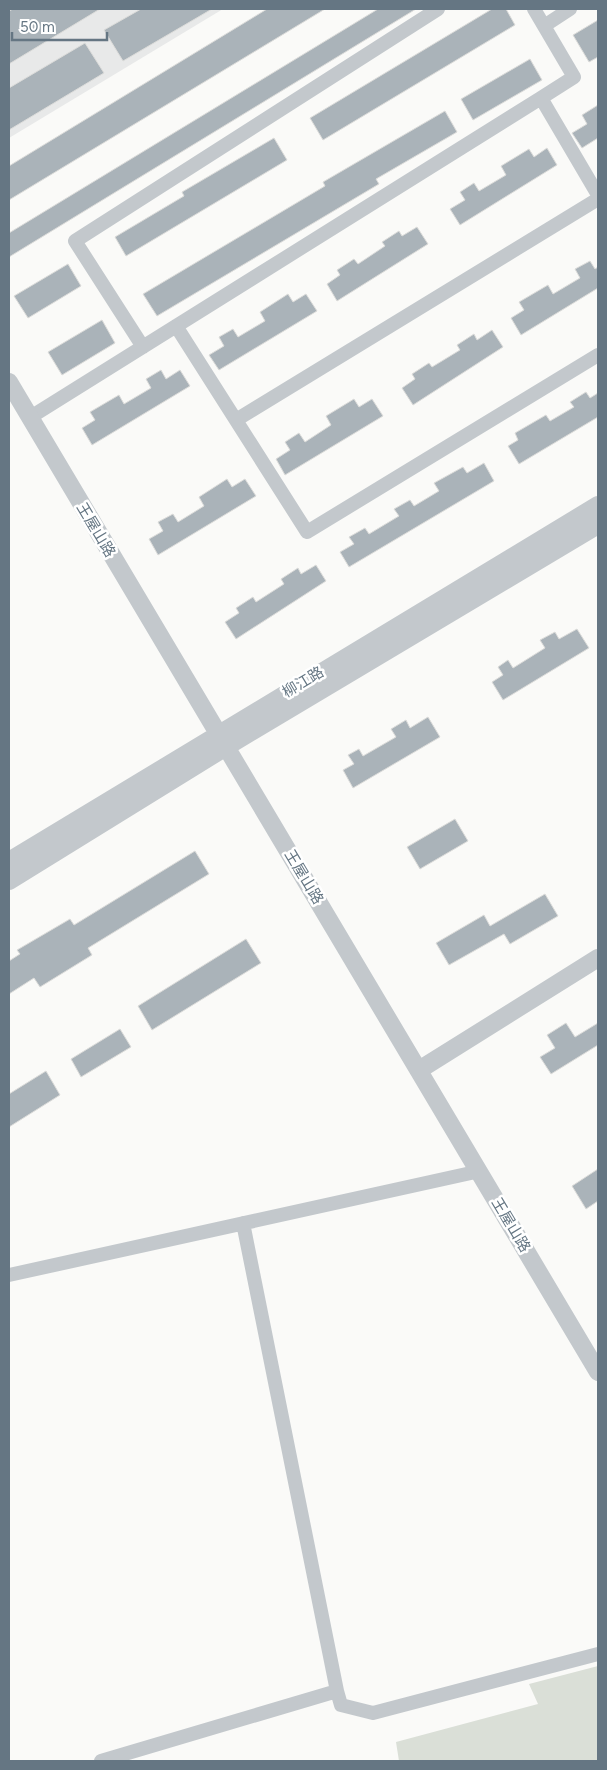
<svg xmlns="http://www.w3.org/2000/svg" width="607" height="1770" viewBox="0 0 607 1770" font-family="Figtree,'Noto Sans SC',sans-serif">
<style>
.built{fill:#e8e9e9}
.green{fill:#dadfd7}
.building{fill:#aab3b9;stroke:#dcdcda}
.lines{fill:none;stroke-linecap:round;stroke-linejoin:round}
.minor{stroke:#c3c8cc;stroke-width:14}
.tertiary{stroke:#c3c8cc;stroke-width:18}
.labels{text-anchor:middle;stroke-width:5;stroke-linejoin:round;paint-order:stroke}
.street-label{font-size:15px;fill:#657683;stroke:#fff}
</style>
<rect width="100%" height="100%" fill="#fafaf8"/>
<path class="built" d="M9,9H223L9,138Z"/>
<path class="green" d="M598,1666V1761H399L396,1742L538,1704L529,1684Z"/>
<path class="building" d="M13,9H100L9,64V11Z
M141,9H212L123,61L104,30Z
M267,9H325L9,200V166Z
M378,9H416L9,257V233Z
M492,9H506L515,25L323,140L310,118Z
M598,20V57L589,62L573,35Z
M85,43L104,73L9,130V88Z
M530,59L542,80L473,120L461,99Z
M598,105V138L582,148L572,133L587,124L582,115Z
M445,111L457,132L376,179L379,184L157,316L143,294L325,186L323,182Z
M274,138L287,160L126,256L115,237L184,196L182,192Z
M547,148L557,165L460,225L450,209L465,200L460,192L474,183L479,191L506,175L501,166L529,149L534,157Z
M417,227L428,244L337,301L327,284L340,275L337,270L354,259L358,264L385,246L382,242L399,231L402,236Z
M590,261L595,269L598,267V288L521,335L511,318L524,310L519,302L548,285L553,294L580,278L575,269Z
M68,264L81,286L28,318L14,296Z
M288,294L293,302L306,294L317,311L219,370L209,355L224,346L219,337L233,329L238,337L265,321L260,312Z
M102,320L115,343L62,375L48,352Z
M492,330L503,347L413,405L402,388L415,379L412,374L429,363L432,367L460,350L457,345L474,334L477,340Z
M161,370L166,379L180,370L190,386L92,445L82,428L95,420L90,412L119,395L124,404L151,388L146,379Z
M586,392L590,398L598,393V417L519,464L508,446L518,440L515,433L546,415L550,421L574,407L570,402Z
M354,399L359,407L372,399L383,416L285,475L276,459L290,450L285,442L299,433L305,442L331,425L326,416Z
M484,463L494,481L349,567L340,552L354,544L349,537L365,528L369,534L399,516L394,509L410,500L414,506L439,491L434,483L463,467L467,473Z
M227,479L232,487L245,479L256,496L158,555L149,539L163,531L158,522L173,514L178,522L204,506L199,497Z
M316,565L326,581L236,639L225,622L239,613L236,608L253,597L256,602L284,584L281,579L298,568L301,574Z
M577,629L589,648L503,700L492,682L503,675L498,667L508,660L513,668L545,648L540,640L555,632L559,639Z
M428,717L440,737L353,788L343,770L354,764L348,755L359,749L363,756L396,737L391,729L406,720L410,728Z
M455,819L468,841L420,869L407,847Z
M195,851L209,874L88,948L92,955L40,987L34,978L9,994V961L20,954L17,950L70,919L74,925Z
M545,894L558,916L510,944L504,934L449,965L436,943L484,915L490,926Z
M246,939L261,963L152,1030L138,1006Z
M566,1023L575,1037L598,1023V1045L551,1074L540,1057L555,1048L547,1035Z
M120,1029L131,1047L81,1077L71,1059Z
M46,1071L60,1095L9,1127V1094Z
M598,1169V1201L586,1209L572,1186Z"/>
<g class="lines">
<path class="minor" d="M534,9L574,77L541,98
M544,26L570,9
M176,326L307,532L598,355
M143,347L75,241L438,9
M29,418L541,98L598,195
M236,420L598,199
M9,1275L480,1171
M337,1691L341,1705L373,1713L598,1654
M101,1761L337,1691L243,1223"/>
<path class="tertiary" d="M9,382L598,1372
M9,861L598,505
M9,881L226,747L598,525
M419,1070L598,958"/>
</g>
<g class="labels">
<g class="street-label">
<text transform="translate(96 530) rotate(59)" y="5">王屋山路</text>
<text transform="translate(303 682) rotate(-31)" y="5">柳江路</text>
<text transform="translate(304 877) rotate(59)" y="5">王屋山路</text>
<text transform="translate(511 1225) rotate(59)" y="5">王屋山路</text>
</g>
</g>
<rect width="607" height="1770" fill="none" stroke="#657683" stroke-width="20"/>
<path d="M12 32v8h95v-8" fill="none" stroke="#657683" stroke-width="2.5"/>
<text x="20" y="32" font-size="15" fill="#657683" stroke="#ffffff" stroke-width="4" paint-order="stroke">50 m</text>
</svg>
